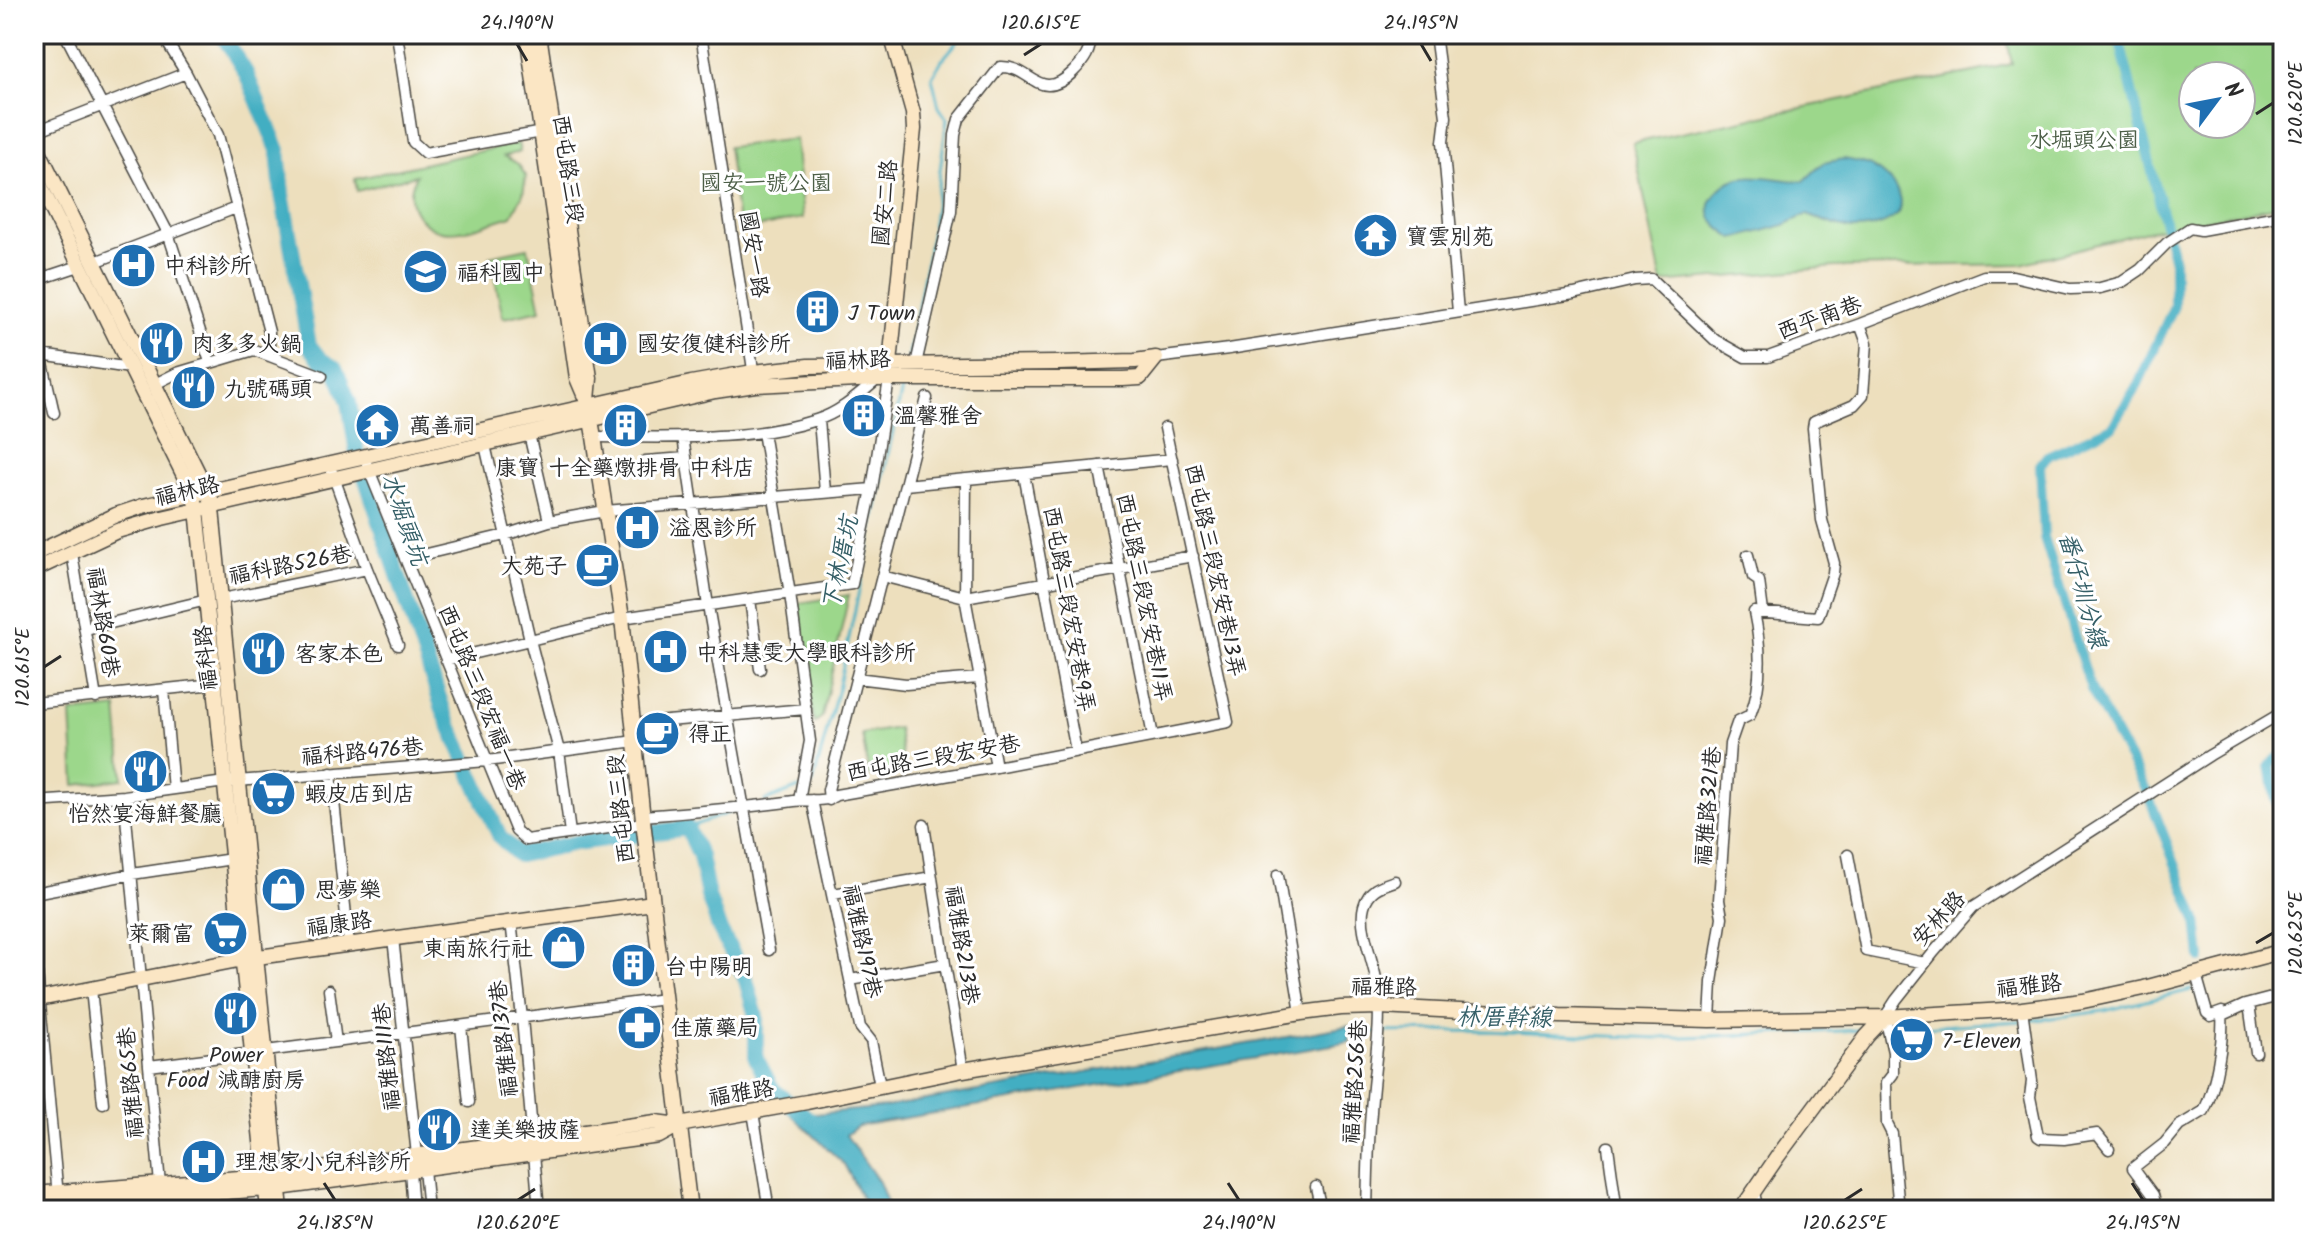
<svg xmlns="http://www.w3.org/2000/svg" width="2317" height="1244" viewBox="0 0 2317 1244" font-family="Kalam,'LXGW WenKai TC',sans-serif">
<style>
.green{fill:#9cd78b;stroke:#64815b;stroke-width:2;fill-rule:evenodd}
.water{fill:#43aec2;stroke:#376c76;stroke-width:2}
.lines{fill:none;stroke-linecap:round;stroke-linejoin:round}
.stream{stroke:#43aec2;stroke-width:3}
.canal{stroke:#43aec2;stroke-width:10}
.river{stroke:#43aec2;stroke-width:16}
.street-casing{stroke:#484641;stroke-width:13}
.secondary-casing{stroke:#484641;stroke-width:17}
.street{stroke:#fff;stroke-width:10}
.secondary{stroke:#fbe6c4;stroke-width:14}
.ticks{fill:none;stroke:#2b2b2b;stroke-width:3}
.labels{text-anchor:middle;stroke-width:6;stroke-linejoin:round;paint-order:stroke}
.park-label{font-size:22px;fill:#4d5f48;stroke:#fff}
.street-label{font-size:22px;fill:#2b2b2b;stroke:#fff}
.poi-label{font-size:22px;fill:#2b2b2b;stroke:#fff;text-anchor:start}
.water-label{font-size:24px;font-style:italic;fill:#355f67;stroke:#fff}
.neatline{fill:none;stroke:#2b2b2b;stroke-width:3}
.ticks-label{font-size:20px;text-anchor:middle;fill:#2b2b2b}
</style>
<rect width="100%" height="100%" fill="#fff"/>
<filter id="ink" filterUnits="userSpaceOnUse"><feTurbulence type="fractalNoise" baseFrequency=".0125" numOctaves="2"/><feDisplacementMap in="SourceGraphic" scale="16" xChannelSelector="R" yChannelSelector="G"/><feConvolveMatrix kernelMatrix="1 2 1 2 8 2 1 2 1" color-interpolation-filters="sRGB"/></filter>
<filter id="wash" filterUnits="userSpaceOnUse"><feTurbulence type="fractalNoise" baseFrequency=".006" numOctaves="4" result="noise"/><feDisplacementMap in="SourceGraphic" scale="32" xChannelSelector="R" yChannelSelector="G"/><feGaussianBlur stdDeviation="1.8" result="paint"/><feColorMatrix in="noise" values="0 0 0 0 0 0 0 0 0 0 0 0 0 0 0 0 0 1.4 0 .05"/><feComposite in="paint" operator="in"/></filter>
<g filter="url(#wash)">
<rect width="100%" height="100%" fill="#eddfbd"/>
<path class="green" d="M2006,34H2283V205L2143,232L2021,264L1835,267L1662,283L1633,143L2012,64ZM2193,76H2241V124H2193Z
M795,139L803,218L739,231L728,147Z
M518,143L520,152L504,156L518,164L526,176L523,194L512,216C479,225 437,249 415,211C408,199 411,186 416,175L357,191L355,179Z
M528,248L541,310L503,318L490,256Z
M849,595L822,717L814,723L799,603Z
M117,708L123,779L75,785L71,713Z
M898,728L904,770L869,776L862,734Z"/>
<path class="water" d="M1844,159C1854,161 1865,162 1874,168C1887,176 1910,198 1897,214C1890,224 1868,229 1856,229C1844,229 1819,220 1808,214L1784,225L1734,239C1722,231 1707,221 1710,205C1711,199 1716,194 1720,189C1742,166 1776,182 1804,181L1823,163Z
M1349,1026L1350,1042L858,1126L846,1135L879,1182L890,1210H868L844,1164L793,1116L886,1107Z"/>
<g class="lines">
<path class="stream" d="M908,361L931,237L947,119L939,107L932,77L942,60L964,34
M806,786L813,783L839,685L903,384
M765,801L799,788
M687,828L731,812
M2028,1021L2104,1011L2191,990
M1889,1029L2021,1021
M1349,1032L1486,1031L1659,1038L1865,1030"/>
<path class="canal" d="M2118,34L2174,261V306L2138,384L2112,427L2047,456L2040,465L2044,537L2091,689L2147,792L2197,920L2201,958
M2283,755L2276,758L2270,766L2275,796L2283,821"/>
<path class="river" d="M222,34L246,73L278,150L282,194L309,345L320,359L335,368L349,402L357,453L444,712L500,837L519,855L575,843L687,828L700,856L708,896L719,928L746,980L756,1016V1058L772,1089L821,1129"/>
</g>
</g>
<g filter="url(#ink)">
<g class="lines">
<defs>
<path id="street" d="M65,34L168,233L210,362
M162,34L186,73L218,135L269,332V356
M397,34L413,142L425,153L548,131
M701,34L754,376
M1435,34L1446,117L1443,142L1458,312
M34,132L186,73
M95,262L236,208
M34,281L79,266
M34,337L41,355L54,413
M34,354L130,368
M1156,358L1229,349L1574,294L1635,280L1651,279L1715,340L1745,357H1768L1860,324L1984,276H2013L2070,289L2100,288L2122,282L2140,270L2167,243L2190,228L2201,230L2283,215
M916,364L951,211L955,135L959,119L1000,67C1031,65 1039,105 1073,72C1085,60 1091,51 1091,34
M155,384L177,373L254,350L322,376
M819,420L825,492
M763,432L790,594L810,741L799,800
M529,434L549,521
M594,437C666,437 748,442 816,420C840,413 860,394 878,379
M683,437L708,606L769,950
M485,445L530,640L559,751L570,833
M645,461L686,458
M367,465L516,831L526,840L643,823
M1099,466L1153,736
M332,472L367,569L398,645
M1024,474L1076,751
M966,479L965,597L996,767
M905,485L1172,459
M72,553L96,698
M1748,555L1753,577L1759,581L1763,612
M405,559L505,535L549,521L605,511L872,489
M882,576L965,597L1193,556
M222,599L367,569
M750,600L760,669
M86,629L207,600
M446,660L622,618L852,584L872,489L889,379
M856,678L906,684L979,678
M164,690L173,789
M34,703L214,684
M633,724L806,709
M331,773L349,944
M124,796L160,1184
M812,800L860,1027L871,1041L880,1086
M829,800L828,790L927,398
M34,802L124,796L225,782L487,761L635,741
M642,816C693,812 743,808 794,801C808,799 824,803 836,795L996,767L1228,722L1165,428
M924,825L945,964L963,1070
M1848,855L1866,951L1925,963
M1278,875L1301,1013
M34,893L132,874L232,859
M833,894L932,877
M511,921L522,1018L539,1210
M393,938L417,1155L410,1171L413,1210
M34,940L58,1196
M850,980L945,964
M91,989L103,1103
M329,990L336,1042
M2249,1004L2256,1053
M2022,1009L2032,1081L2030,1097L2038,1136L2041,1138L2064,1139L2097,1134L2109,1149
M2223,1015L2245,1005L2283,995
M1710,1020L1712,982L1722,917L1719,900L1730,744L1738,721L1750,715C1763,683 1761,645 1754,612L1818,617L1833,573L1834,563L1822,520L1813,428L1814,422L1854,405L1863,395L1867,343L1860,324
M461,1026L469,1102
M266,1051L664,999
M149,1066L253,1053
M753,1112L767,1198
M1608,1147L1616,1205L1619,1210
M424,1169L428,1210
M1316,1187L1321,1210
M1754,1193L1758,1210
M161,1198L162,1210
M769,1207L770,1210
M1367,1210C1368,1177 1368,1145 1371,1112C1373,1070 1383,1026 1377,984C1374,962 1358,927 1364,906C1369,889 1380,886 1395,881
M1899,1210L1892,1134L1887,1124L1886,1083L1893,1074V1052L1885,1017L1896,1000L1934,952L1973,907L2210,755L2283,712
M2157,1210L2153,1195L2133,1168L2165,1143L2179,1126L2204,1111C2216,1086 2224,1040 2222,1012L2211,1016L2207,1013L2196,974"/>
<path id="secondary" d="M527,34L577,378L588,404L594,437L622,618L644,829L690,1210
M539,34L590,378L588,400
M34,141L211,499L281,1210
M34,173L193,494L197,509L268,1210
M889,373L914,129L913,113L891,34
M34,554L116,515L143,506L691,383L753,372L808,366L1058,363L1135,361L1156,358
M34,570L117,531L162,518L715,391L755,385L878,379H1123L1140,378L1156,358
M34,1000L243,959L653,903
M34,1194L278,1175L656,1122L679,1125L807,1102L963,1070L1301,1013L1341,1008L1380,1007L1560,1016L1710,1020L1885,1017L2022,1009L2083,1001L2144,988L2283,951
M34,1207L279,1188L659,1136L679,1125
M1741,1210L1778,1156L1867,1036L1885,1017"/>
</defs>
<use href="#street" class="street-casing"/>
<use href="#secondary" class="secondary-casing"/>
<use href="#street" class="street"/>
<use href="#secondary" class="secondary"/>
</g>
</g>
<path class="ticks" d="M517,44L527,61M1421,44L1431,61M1024,55L1041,44M2256,114L2273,103M44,667L61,656M2256,943L2273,933M324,1183L335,1200M1228,1183L1239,1200M2132,1183L2143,1200M518,1200L535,1189M1845,1200L1862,1189"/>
<defs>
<symbol id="temple-disc" viewBox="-11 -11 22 22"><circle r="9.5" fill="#1f6fb2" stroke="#fff"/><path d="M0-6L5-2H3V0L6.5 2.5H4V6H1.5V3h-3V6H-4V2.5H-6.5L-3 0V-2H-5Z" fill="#fff"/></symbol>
<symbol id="hospital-disc" viewBox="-11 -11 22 22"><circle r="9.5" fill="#1f6fb2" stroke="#fff"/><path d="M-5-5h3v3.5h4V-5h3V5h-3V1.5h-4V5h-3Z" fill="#fff"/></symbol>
<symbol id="school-disc" viewBox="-11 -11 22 22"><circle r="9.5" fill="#1f6fb2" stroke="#fff"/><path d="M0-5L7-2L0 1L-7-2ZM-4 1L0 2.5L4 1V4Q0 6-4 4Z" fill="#fff"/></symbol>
<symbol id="building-disc" viewBox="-11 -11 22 22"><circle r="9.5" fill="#1f6fb2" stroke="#fff"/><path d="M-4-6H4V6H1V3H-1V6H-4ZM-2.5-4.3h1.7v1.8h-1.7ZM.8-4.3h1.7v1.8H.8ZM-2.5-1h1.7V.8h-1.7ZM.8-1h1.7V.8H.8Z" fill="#fff"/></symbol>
<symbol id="restaurant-disc" viewBox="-11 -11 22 22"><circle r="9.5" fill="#1f6fb2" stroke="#fff"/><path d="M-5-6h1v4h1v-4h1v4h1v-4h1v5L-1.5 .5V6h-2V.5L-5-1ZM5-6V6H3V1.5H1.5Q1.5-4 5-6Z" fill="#fff"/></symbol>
<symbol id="cafe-disc" viewBox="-11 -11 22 22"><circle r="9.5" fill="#1f6fb2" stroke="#fff"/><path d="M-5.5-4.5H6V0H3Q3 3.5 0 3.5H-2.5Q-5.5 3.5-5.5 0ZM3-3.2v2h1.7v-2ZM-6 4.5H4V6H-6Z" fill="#fff"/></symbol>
<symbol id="supermarket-disc" viewBox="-11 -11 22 22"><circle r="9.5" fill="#1f6fb2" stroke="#fff"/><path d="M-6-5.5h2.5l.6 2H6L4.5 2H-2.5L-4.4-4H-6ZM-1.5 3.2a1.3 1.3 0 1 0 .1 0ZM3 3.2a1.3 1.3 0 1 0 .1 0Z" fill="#fff"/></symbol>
<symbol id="shop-disc" viewBox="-11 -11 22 22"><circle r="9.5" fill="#1f6fb2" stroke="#fff"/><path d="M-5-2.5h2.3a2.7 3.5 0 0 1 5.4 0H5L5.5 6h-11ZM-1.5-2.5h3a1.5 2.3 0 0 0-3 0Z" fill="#fff"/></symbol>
<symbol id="pharmacy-disc" viewBox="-11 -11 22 22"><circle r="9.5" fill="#1f6fb2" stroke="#fff"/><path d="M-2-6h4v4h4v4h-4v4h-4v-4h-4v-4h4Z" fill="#fff"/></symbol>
</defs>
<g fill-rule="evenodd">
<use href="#temple-disc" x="1350" y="210" width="51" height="51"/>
<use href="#hospital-disc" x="108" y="240" width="51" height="51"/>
<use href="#school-disc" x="400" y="246" width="51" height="51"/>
<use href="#building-disc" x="792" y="286" width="51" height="51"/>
<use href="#restaurant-disc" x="136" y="318" width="51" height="51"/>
<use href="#hospital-disc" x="580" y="318" width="51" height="51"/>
<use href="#restaurant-disc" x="168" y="362" width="51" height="51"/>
<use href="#building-disc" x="838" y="390" width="51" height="51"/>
<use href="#temple-disc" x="352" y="400" width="51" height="51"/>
<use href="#building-disc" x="600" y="400" width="51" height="51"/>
<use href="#hospital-disc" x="612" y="502" width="51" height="51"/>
<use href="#cafe-disc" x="572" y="540" width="51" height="51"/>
<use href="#hospital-disc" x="640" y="626" width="51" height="51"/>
<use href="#restaurant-disc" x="238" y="628" width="51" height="51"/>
<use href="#cafe-disc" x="632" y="708" width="51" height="51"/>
<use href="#restaurant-disc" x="120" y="746" width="51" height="51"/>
<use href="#supermarket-disc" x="248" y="768" width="51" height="51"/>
<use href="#shop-disc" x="258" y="864" width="51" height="51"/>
<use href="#supermarket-disc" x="200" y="908" width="51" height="51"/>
<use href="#shop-disc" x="538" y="922" width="51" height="51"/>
<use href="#building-disc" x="608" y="940" width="51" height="51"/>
<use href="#restaurant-disc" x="210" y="988" width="51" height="51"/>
<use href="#pharmacy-disc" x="614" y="1002" width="51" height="51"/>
<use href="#supermarket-disc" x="1886" y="1014" width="51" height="51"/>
<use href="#restaurant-disc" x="414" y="1104" width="51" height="51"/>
<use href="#hospital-disc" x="178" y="1136" width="51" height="51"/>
</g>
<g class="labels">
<g class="park-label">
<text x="2084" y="147">水堀頭公園</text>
<text x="766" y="190">國安一號公園</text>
</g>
<g class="street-label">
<text transform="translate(569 169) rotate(82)" y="8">西屯路三段</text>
<text transform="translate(884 203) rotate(-84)" y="8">國安二路</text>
<text transform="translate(755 254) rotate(81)" y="8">國安一路</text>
<text transform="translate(1819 317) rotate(-20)" y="8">西平南巷</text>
<text transform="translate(858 359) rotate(-2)" y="8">福林路</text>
<text transform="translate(187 490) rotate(-13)" y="8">福林路</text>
<text transform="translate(290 564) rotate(-11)" y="8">福科路526巷</text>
<text transform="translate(1216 570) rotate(78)" y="8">西屯路三段宏安巷13弄</text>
<text transform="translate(1145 597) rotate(79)" y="8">西屯路三段宏安巷11弄</text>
<text transform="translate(1070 609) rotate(80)" y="8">西屯路三段宏安巷9弄</text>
<text transform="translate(104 622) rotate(81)" y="8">福林路60巷</text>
<text transform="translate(205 658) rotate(-96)" y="8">福科路</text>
<text transform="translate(483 697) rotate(68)" y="8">西屯路三段宏福一巷</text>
<text transform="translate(362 751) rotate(-5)" y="8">福科路476巷</text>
<text transform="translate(933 757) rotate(-10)" y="8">西屯路三段宏安巷</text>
<text transform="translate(1707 806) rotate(-85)" y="8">福雅路321巷</text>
<text transform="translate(620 809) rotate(-96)" y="8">西屯路三段</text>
<text transform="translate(1938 918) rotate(-47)" y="8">安林路</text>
<text transform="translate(339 923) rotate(-8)" y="8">福康路</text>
<text transform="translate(863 941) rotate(78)" y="8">福雅路197巷</text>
<text transform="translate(963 945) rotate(81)" y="8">福雅路213巷</text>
<text transform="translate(2029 985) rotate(-6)" y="8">福雅路</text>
<text transform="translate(1384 986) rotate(1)" y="8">福雅路</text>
<text transform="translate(503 1039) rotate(-96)" y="8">福雅路137巷</text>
<text transform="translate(386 1057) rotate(-96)" y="8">福雅路111巷</text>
<text transform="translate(1354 1082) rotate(-86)" y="8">福雅路256巷</text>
<text transform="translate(130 1083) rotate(-95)" y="8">福雅路65巷</text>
<text transform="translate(741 1092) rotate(-10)" y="8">福雅路</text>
</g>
<g class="poi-label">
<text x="1406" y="244">寶雲別苑</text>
<text x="164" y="273">中科診所</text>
<text x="457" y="280">福科國中</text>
<text x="848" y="320">J Town</text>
<text x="192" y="351">肉多多火鍋</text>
<text x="637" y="351">國安復健科診所</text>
<text x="224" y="396">九號碼頭</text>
<text x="894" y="423">溫馨雅舍</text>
<text x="409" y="433">萬善祠</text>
<text x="625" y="475" text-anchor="middle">康寶 十全藥燉排骨 中科店</text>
<text x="669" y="535">溢恩診所</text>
<text x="567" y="573" text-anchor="end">大苑子</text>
<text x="696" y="660">中科慧雯大學眼科診所</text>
<text x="295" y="661">客家本色</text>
<text x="688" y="741">得正</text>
<text x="305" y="801">蝦皮店到店</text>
<text x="145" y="821" text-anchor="middle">怡然宴海鮮餐廳</text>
<text x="315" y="897">思夢樂</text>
<text x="194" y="941" text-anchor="end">萊爾富</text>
<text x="533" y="956" text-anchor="end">東南旅行社</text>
<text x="665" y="974">台中陽明</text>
<text x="671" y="1035">佳蒝藥局</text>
<text x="1942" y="1048">7-Eleven</text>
<text x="236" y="1062" text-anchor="middle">Power<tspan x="236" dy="25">Food 減醣廚房</tspan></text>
<text x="470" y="1137">達美樂披薩</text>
<text x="235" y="1169">理想家小兒科診所</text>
</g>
<g class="water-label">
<text transform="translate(405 519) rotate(71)" y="8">水堀頭坑</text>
<text transform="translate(840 563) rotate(-78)" y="8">下林厝坑</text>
<text transform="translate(2083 590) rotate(74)" y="8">番仔圳分線</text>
<text transform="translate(1504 1017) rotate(1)" y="8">林厝幹線</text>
</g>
</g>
<rect width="2317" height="1244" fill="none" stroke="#fff" stroke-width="88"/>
<g transform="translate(2217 100) rotate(58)"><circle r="38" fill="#ffffff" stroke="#aaaaaa" stroke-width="2"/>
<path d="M0-6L14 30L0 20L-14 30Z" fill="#1f6fb2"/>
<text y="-12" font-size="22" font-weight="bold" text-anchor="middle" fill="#2b2b2b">N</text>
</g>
<rect x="44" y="44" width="2229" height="1156" class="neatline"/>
<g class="ticks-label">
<text x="517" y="29">24.190°N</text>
<text x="1041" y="29">120.615°E</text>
<text x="1421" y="29">24.195°N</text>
<text transform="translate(2295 103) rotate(-90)" y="7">120.620°E</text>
<text transform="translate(22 667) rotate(-90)" y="7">120.615°E</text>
<text transform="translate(2295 933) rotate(-90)" y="7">120.625°E</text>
<text x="335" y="1229">24.185°N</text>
<text x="518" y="1229">120.620°E</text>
<text x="1239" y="1229">24.190°N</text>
<text x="1845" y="1229">120.625°E</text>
<text x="2143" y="1229">24.195°N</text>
</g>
</svg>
